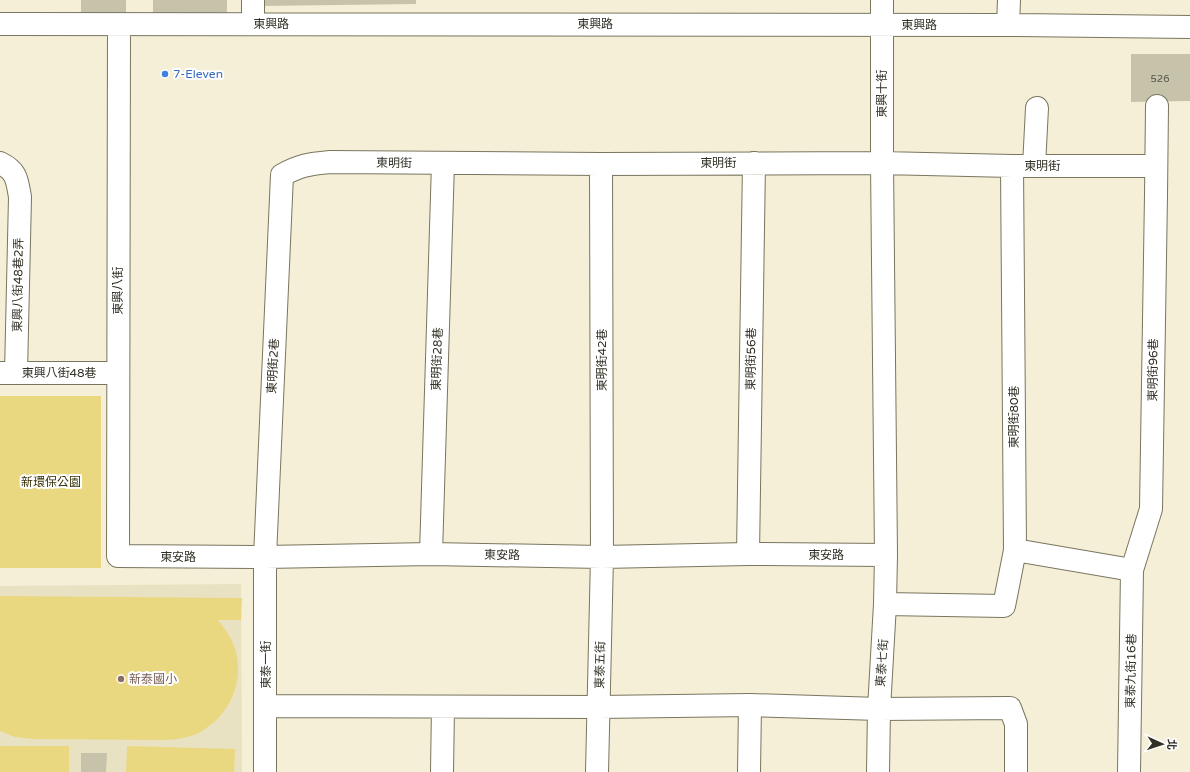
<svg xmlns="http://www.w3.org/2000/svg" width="1190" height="772" viewBox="0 0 1190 772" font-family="'Varela Round','Noto Sans TC',sans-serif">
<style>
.built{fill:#e8e2c3}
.green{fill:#ead880}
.building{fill:#c7c3ab}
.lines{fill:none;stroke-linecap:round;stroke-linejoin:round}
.minor-casing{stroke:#79755f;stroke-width:24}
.minor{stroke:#fff;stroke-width:22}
.shop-dot{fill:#3f7fe0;stroke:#fff;stroke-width:1.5}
.education-dot{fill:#8d6e63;stroke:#fff;stroke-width:1.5}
.labels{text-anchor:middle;stroke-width:4;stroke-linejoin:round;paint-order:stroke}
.number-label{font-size:10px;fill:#565547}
.street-label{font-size:12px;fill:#313026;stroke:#fff}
.shop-label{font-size:12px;fill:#366cbe;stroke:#fff;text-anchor:start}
.park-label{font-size:12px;fill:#383005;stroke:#fff}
.education-label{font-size:12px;fill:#785e54;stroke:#fff;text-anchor:start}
</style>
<rect width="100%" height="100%" fill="#f4efd6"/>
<path class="built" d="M241,584L242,772H0V586Z"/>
<path class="green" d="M0,396H101V568H0Z
M0,596L242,598L241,620H218C226,630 233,640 236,652C243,680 232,709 209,726C206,728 203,731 199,733C188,738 178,739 166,740L33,739L15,737L0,731Z
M0,746H69V772H0Z
M127,746L235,749L234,772H126Z"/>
<path class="building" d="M81,0H126V15H81Z
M153,0H227V18H153Z
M261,0H416V4L261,6Z
M1131,54H1190V101L1131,102Z
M81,753H107L106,772H81Z"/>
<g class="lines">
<defs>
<path id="minor" d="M0,24L1008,25L1190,27
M253,24V0
M119,25L118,556L265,557L431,554L602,557L748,554L886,555
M1008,25L1009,0
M0,163C17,171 17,180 20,197L16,373
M1012,166L1015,550L1132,570
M1034,166L1037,108
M0,373H118
M431,554L443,163
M748,554L754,163
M885,604L1004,606L1015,550
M266,706L599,707L750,705L879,709L1010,708L1016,724V772
M265,772V557L282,175C301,165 309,164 330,162L601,164L882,163L1012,166H1156
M442,772L443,707
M597,772L602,557L601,164
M749,772L750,705
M878,772L879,709L885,604L886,555L882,163V0
M1129,772L1132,570L1151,509L1156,195L1157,106"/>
</defs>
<use href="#minor" class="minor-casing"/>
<use href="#minor" class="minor"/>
</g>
<circle class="shop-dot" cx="165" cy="74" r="4"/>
<circle class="education-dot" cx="121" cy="679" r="4"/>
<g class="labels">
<g class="number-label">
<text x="1160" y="82">526</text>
</g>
<g class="street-label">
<text x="271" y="28">東興路</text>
<text x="595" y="28">東興路</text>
<text x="919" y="29">東興路</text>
<text transform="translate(882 94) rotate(-90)" y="4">東興十街</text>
<text transform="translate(394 163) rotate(1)" y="4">東明街</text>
<text x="718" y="167">東明街</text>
<text x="1042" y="170">東明街</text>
<text transform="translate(18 285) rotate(-89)" y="4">東興八街48巷2弄</text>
<text transform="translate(118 291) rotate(-90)" y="4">東興八街</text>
<text transform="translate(437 359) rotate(-88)" y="4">東明街28巷</text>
<text transform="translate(751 359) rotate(-89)" y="4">東明街56巷</text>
<text transform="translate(602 360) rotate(-90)" y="4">東明街42巷</text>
<text transform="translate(273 366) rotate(-87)" y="4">東明街2巷</text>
<text transform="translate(1153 370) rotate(-89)" y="4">東明街96巷</text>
<text x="59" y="377">東興八街48巷</text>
<text transform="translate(1014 417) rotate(-90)" y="4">東明街80巷</text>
<text transform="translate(502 555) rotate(1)" y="4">東安路</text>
<text x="826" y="559">東安路</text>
<text x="178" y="561">東安路</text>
<text transform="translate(882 663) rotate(-86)" y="4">東泰七街</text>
<text transform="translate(266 665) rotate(-90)" y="4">東泰一街</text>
<text transform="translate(600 665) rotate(-89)" y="4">東泰五街</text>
<text transform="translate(1131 671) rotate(-89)" y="4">東泰九街16巷</text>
</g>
<g class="shop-label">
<text x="173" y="78">7-Eleven</text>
</g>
<g class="park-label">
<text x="51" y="486">新環保公園</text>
</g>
<g class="education-label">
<text x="129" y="683">新泰國小</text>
</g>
</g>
<g transform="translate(1162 744) rotate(93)" stroke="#ffffff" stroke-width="3" paint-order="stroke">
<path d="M0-3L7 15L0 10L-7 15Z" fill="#313026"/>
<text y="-6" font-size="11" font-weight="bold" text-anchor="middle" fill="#313026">北</text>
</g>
</svg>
